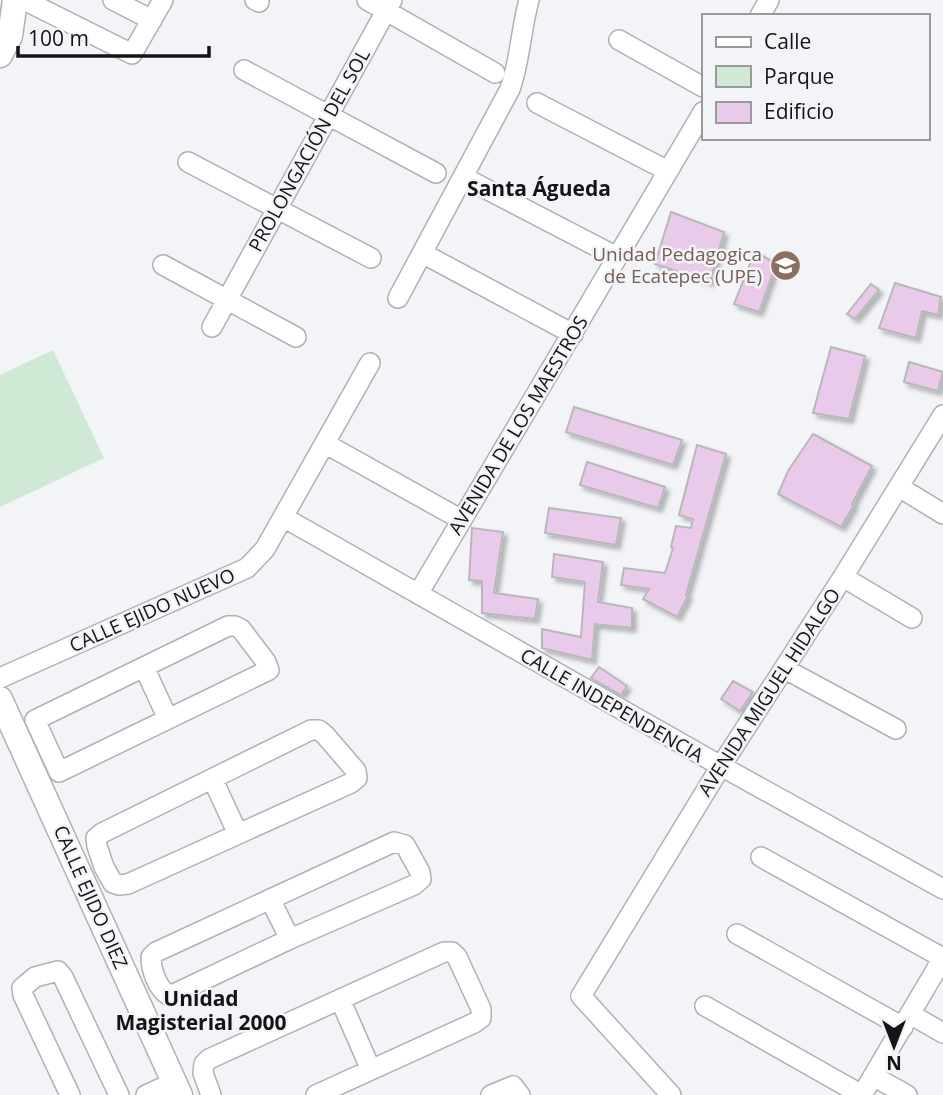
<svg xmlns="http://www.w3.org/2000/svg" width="943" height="1095" viewBox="0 0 943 1095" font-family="'Open Sans',sans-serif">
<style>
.green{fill:#d0e9d4}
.building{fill:#eacaeb;stroke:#bab7ba;stroke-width:2;filter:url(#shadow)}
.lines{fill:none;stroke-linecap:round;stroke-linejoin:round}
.minor-casing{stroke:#aeb1b5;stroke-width:22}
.major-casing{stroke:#aeb1b5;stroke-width:27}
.minor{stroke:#fff;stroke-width:19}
.major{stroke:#fff;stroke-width:24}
.labels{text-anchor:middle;stroke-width:5;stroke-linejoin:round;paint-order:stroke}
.street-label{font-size:19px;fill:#131415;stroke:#f2f4f8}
.education-label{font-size:19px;fill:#785e54;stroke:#f2f4f8;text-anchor:end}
.neighbourhood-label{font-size:21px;font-weight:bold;fill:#131415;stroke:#f2f4f8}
</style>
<defs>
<filter id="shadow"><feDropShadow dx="4" dy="4" stdDeviation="2" flood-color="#0004"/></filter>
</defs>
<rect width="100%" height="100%" fill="#f2f4f8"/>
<path class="green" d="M53,350L104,458L0,507V375Z"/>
<path class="building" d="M671,212L724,232L710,282L655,264Z
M755,251L776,264L759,312L734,304Z
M895,283L941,297L938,315L922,311L916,338L879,328Z
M871,284L879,290L855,319L847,314Z
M831,347L865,356L849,419L813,413Z
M909,362L943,372L938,391L904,382Z
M574,407L682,440L673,465L566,432Z
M813,434L872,466L852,504L854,505L841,527L778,494L788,471Z
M697,445L726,454L686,595L688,596L677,617L643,599L649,589L621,585L624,568L665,573L673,548L671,547L676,526L691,528L693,519L679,515Z
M587,462L665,487L658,508L580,485Z
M549,508L621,518L616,545L545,533Z
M472,528L503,532L494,593L538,599L535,619L482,613V581L469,580Z
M554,554L603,562L598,602L632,608V628L595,624L592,660L542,648V629L581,637L585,582L552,577Z
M599,667L627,686L621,695L591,678Z
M733,681L753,692L740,711L721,699Z"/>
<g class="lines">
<defs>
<path id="minor" d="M24,0L132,54L163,0
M113,0L152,20
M255,0L259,2
M367,0L495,73
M760,16L769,0
M619,40L703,87
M244,70L436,173
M537,103L668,171
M188,162L371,258
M463,177L617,257
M422,253L573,334
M163,265L296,337
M398,298L510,89C520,61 521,29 529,0
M212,327L392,0
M326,444L462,520
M899,487L943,514
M283,517L721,766L943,889
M843,577L912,618
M418,594L703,112
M228,626H235L241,629L266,662L269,670L59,772L35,720Z
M144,667L168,719
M785,669L896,729
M0,678L247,568L265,549L370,363
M311,730H319L325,735L356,771L357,778L351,783L128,884L119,885L113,883L104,867L97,846L96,838L102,833Z
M213,780L238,834
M394,842L405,845L420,872L421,879L414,885L290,939L176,993L168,995C157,988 151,969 151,957L156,952Z
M761,857L943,958
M270,899L290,939
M737,934L903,1027
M340,999L371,1070
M705,1006L862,1095
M910,1014L943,1033
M873,1076L907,1095
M70,1095L23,995L22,988L35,977L58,971L63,977L119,1095
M146,1095L174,1082
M211,1095L203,1073L204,1064L209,1059L444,952H452L457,957L481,1009V1018L474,1023L316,1095
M491,1095L513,1086L520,1095
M671,1095L581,996L721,766L843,577L943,415
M862,1095L943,958"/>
<path id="major" d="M0,55L10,36L15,0
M0,699L180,1095"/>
</defs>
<use href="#minor" class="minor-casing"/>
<use href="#major" class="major-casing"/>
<use href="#minor" class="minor"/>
<use href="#major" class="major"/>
</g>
<defs>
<symbol id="school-disc" viewBox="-11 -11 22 22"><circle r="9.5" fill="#8d6e63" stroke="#f2f4f8"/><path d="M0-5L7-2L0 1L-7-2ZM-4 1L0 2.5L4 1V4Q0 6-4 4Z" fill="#fff"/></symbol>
</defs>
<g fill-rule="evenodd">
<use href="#school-disc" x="768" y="248" width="35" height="35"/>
</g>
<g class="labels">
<g class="street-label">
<text transform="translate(309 150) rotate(-61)" y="7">PROLONGACIÓN DEL SOL</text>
<text transform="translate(518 425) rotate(-59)" y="7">AVENIDA DE LOS MAESTROS</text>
<text transform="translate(152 610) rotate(-24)" y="7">CALLE EJIDO NUEVO</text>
<text transform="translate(769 692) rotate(-57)" y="7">AVENIDA MIGUEL HIDALGO</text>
<text transform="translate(612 705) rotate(30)" y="7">CALLE INDEPENDENCIA</text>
<text transform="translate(91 897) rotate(66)" y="7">CALLE EJIDO DIEZ</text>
</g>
<g class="education-label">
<text x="762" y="261">Unidad Pedagogica<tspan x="762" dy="22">de Ecatepec (UPE)</tspan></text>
</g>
<g class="neighbourhood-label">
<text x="539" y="196">Santa Águeda</text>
<text x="201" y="1006">Unidad<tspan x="201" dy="24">Magisterial 2000</tspan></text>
</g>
</g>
<rect x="702" y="14" width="228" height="126" fill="#f2f4f8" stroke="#999a9d" stroke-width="2"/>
<rect x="716" y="37" width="35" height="10" fill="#ffffff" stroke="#999a9d" stroke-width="2"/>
<text x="764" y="49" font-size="21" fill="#131415">Calle</text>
<rect x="716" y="66" width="35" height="21" fill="#d0e9d4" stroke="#999a9d" stroke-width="2"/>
<text x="764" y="84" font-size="21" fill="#131415">Parque</text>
<rect x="716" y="102" width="35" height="21" fill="#eacaeb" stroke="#999a9d" stroke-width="2"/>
<text x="764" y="119" font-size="21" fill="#131415">Edificio</text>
<g transform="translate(894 1046) rotate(180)" stroke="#f2f4f8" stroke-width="5" paint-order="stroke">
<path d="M0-5L12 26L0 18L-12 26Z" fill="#131415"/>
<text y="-10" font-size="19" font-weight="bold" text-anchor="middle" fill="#131415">N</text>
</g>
<path d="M18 46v10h191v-10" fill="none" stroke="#131415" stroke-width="3.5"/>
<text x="28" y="46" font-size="21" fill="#131415" stroke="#f2f4f8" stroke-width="5" paint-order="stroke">100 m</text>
</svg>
